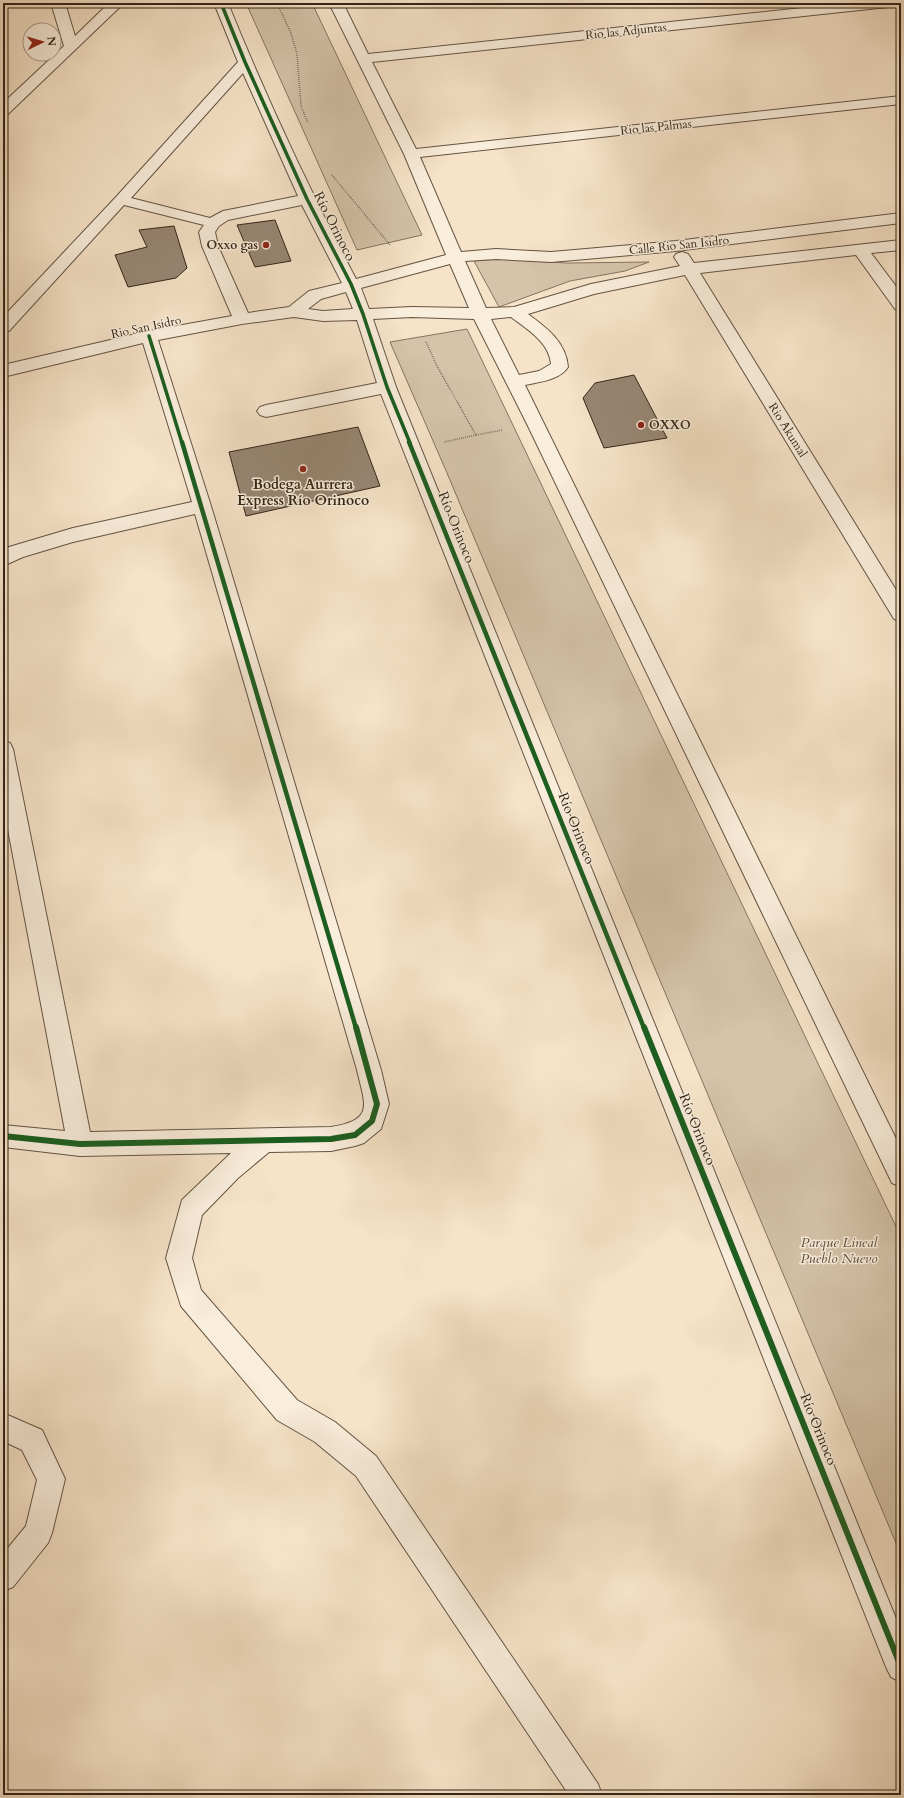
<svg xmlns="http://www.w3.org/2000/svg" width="904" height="1798" viewBox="0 0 904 1798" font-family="Cardo,serif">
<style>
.green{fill:#d5c3aa;stroke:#847461}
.building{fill:#988774;stroke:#322418}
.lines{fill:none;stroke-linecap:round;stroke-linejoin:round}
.minor-casing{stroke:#635444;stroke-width:2}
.path{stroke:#322418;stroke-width:1.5;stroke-dasharray:0.5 1.5;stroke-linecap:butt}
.minor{fill:#f9eddb;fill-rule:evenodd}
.cycleway-far2-casing{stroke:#f9eddb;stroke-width:5}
.cycleway-far1-casing{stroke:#f9eddb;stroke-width:7}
.cycleway-casing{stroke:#f9eddb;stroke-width:8}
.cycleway-far2{stroke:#1b5e20;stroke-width:3.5}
.cycleway-far1{stroke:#1b5e20;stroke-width:4.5}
.cycleway{stroke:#1b5e20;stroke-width:6}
.poi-dot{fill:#8f2418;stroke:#f9eddb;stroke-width:1.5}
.labels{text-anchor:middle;stroke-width:3;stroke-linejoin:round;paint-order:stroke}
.far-street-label{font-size:12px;fill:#322418;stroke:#f9eddb}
.far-poi-label{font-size:12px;font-weight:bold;fill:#322418;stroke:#f9eddb;text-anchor:end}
.street-label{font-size:14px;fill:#322418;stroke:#f9eddb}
.poi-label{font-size:14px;font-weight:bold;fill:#322418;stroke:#f9eddb}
.park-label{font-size:14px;font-style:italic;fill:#5b4c3c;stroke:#f9eddb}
</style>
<rect width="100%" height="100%" fill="#f6e3c8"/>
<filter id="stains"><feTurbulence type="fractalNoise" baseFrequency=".005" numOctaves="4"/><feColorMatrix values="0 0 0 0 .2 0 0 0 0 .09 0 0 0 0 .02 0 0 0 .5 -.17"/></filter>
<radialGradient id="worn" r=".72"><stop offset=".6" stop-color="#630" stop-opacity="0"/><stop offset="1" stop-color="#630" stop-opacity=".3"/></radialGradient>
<path class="green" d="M246,3H312L422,235L357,250Z
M499,259L567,263L649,262L625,271L570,281L499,307L474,261Z
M467,329L901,1237V1555L447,473L390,342Z"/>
<path class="building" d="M275,220L291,261L255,267L237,225Z
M174,226L187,268L176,278L128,287L115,255L147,247L139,230Z
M634,375L667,438L604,448L583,398L595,383Z
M358,427L380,486L246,516L229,452Z"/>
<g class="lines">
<defs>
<path id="minor" d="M51,3H65L75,36L109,3H124L8,114L3,115V103L64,46Z
M214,3H228C266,97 309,189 356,279L446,255L404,154L329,3H343L368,54L850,3H895L893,6L888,7L372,62L416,149L901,96V104L420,157L461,252L496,249L551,252L586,249L676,241L901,213V223L676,251L586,259L551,262L496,259L465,261L486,308L514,307L591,284L680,266L674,257L676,254L682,252L688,254L694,263L901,240V250L871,253L901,293V310L895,309L856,255L700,273L901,598V621L894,619L685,275L594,294L528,314C547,328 566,342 568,367C560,380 539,382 525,385L901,1149V1187L892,1183L527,424L474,319L412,317L373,319L396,387L901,1631V1682L891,1677L886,1667L381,394L266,417L260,415L257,411L260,407L266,405L377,383L357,320L323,321L294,317L242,324L158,340L211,506L381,1070L389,1104L381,1129L364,1143L355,1146L331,1151L269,1152L238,1178L202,1215L192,1258L201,1290L297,1400L335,1422L376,1456L598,1784L602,1795H569L356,1476L315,1442L277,1420L181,1306L166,1258L182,1200L231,1153L80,1156L3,1147V1125L65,1131L3,803V741L10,743L13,749L90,1132L331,1127C375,1120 365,1105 357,1070L195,514L73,542L23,557L3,566V551L9,547L73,528L192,502L143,343L3,377V365L149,331L232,316L202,246L199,232L204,225L124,205L9,331L3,332V317L116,197L238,62ZM243,73L298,196L223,211L210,218L131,198ZM302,205L342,283L309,291L289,307L248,313L218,246L215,232L219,226L228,220ZM450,264L469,308L412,307L369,309L361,288ZM346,292L353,309L323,311L308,309L321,299ZM511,317C528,330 549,342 551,364L539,371L519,375L491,319Z
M3,1413L42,1430L65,1479L52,1533L48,1543L13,1587L3,1591V1554L26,1526L37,1480L22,1450L3,1441Z"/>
</defs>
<use href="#minor" class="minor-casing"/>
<path class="path" d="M277,3L291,33L297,54L301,106L308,123
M332,175L390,245
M426,342L438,368L476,435L444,442
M476,435L503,430"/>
<use href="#minor" class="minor"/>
<defs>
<path id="cycleway-far2" d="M221,3L245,62L307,199L351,284L363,314L387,387L410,443
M149,336L182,443"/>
<path id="cycleway-far1" d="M182,442L356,1028
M409,442L644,1028"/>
<path id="cycleway" d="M644,1027L901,1667
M3,1136L80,1144L331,1139L355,1135L372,1121L377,1104L356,1027"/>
</defs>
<use href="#cycleway-far2" class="cycleway-far2-casing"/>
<use href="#cycleway-far1" class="cycleway-far1-casing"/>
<use href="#cycleway" class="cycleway-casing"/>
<use href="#cycleway-far2" class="cycleway-far2"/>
<use href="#cycleway-far1" class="cycleway-far1"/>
<use href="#cycleway" class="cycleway"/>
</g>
<g class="poi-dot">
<circle cx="266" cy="245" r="4"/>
<circle cx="641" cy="425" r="4"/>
<circle cx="303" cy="469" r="4"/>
</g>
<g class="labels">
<g class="far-street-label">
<text transform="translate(626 31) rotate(-6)" y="4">Rio las Adjuntas</text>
<text transform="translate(656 127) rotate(-6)" y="4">Rio las Palmas</text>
<text transform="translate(679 245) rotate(-6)" y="4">Calle Rio San Isidro</text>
<text transform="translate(146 327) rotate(-12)" y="4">Rio San Isidro</text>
<text transform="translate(788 430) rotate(58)" y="4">Rio Akumal</text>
</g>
<g class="far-poi-label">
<text x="258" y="249">Oxxo gas</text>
<text x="649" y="429" text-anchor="start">OXXO</text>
</g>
<g class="street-label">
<text transform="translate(335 226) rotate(63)" y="5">Río Orinoco</text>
<text transform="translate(457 527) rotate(68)" y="5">Río Orinoco</text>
<text transform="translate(577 828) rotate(68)" y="5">Río Orinoco</text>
<text transform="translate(698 1129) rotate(68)" y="5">Río Orinoco</text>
<text transform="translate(819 1429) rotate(68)" y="5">Río Orinoco</text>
</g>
<g class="poi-label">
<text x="303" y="489">Bodega Aurrera<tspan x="303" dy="16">Express Río Orinoco</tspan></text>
</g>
<g class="park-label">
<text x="839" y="1247">Parque Lineal<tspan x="839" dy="16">Pueblo Nuevo</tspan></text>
</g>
</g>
<rect width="904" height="1798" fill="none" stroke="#f6e3c8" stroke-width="16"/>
<rect x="4" y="4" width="896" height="1790" fill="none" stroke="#322418" stroke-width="2"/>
<rect x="8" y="8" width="888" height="1782" fill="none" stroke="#322418"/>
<g transform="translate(42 42) rotate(85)"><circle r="19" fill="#f9eddb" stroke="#a99d8d"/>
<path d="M0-3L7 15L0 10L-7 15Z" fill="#8f2418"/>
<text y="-6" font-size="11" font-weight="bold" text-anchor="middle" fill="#322418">N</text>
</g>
<rect width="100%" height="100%" filter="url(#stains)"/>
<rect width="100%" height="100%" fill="url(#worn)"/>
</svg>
